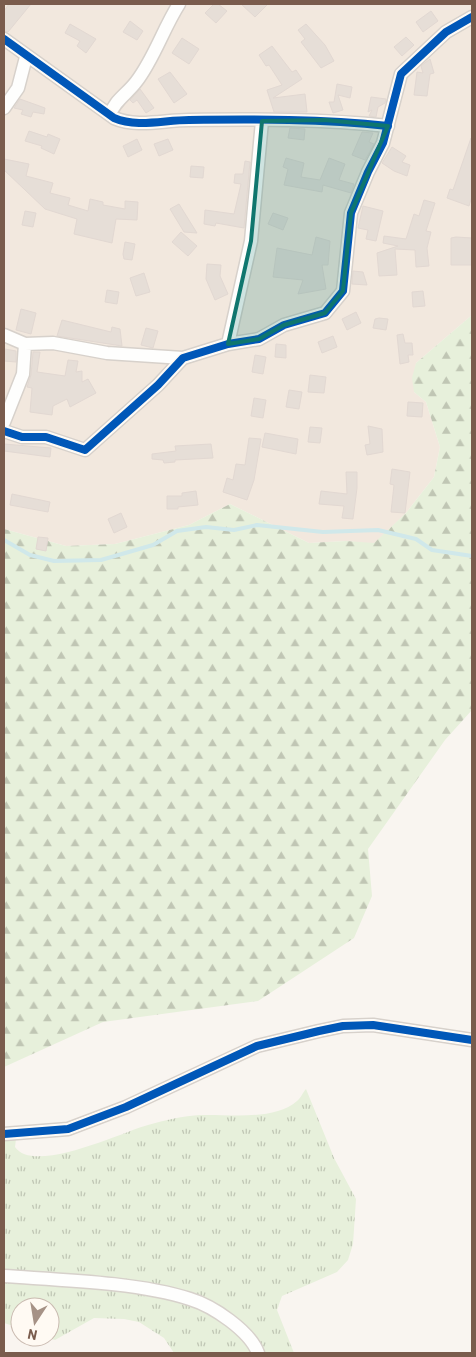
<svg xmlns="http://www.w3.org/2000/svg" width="476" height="1357" viewBox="0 0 476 1357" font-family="Barlow,sans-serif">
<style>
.residential{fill:#f2e8de}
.grass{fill:url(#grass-tufts)}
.forest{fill:url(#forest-firs)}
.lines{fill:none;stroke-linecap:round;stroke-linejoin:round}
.stream{stroke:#d0e8ea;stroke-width:4}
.building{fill:#e6ded7;stroke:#e2d8d2}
.minor-casing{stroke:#d7d1cb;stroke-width:15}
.minor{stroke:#fefefd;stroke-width:12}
.cycleway-casing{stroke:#fffaf3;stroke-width:11}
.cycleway{stroke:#0057b8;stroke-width:8}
.marked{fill:#0f766e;fill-opacity:0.2;stroke:#0f766e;stroke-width:4;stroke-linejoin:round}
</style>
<defs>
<pattern id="grass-tufts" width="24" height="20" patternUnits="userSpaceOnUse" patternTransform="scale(1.25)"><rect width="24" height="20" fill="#e7f0db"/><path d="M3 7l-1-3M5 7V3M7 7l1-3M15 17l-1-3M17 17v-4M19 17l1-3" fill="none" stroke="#c0c6b4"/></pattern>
<pattern id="forest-firs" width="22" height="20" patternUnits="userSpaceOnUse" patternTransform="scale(1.25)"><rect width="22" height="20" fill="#e7f0db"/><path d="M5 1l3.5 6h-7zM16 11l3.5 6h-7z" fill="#c0c6b4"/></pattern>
</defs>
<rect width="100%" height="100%" fill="#f9f5f0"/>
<path class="residential" d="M4,4H472V315L416,363L414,392L426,402L440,447L434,477L406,513L374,544L346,541L309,543L230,504L189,525L115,544L66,546L4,529Z"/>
<path class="grass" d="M306,1089L334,1158L356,1199L353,1244L348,1260L337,1272L282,1296L277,1310L294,1353H174L164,1338L139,1322L124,1319L94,1318L55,1340L45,1337H50V1307H20V1328L4,1323V1141L16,1139L15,1147C34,1175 122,1132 148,1125C165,1120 183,1116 201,1115C228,1114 275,1121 297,1101C301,1098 303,1092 306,1089Z"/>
<path class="forest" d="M472,315V710L445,740L368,849L372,896L354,938L258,1001L103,1022L4,1067V529L66,546L115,544L189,525L230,504L309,543L346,541L374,543L406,513L434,477L440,447L426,402L414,392L412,378L416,363Z"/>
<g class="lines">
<path class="stream" d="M4,540L30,555L54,561L101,560L153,545L177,531L206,527L234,530L257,525L323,532L378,530L416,539L432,550L472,556"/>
</g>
<path class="building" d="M9,4H31L8,32L4,31V11Z
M214,4H218L227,11L216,23L205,13Z
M241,4H268L255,17Z
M431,11L438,21L423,32L416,22Z
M130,21L143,31L137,40L123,32Z
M70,24L96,39L86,53L77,46L80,41L65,33Z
M306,24L325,45L334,61L321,68L301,42L305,39L298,30Z
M406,37L414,45L402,56L394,47Z
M182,38L199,49L189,64L172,53Z
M272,46L292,72L296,70L302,79L273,98L305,94L307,112H274L267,90L282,85L269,65L266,66L259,55Z
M430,59L434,73L430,74L427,96L414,95L417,72L423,73L421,66Z
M170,72L187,94L174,103L158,79Z
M337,84L352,87L350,98L338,95L343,110L333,113L329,102H334Z
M140,89L154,108L146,113L137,100L133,103L130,100Z
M371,97L386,99L385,103L378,107L376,117L369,116L372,110L368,112Z
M20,99L45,108L44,114L33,112L31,117L21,114L23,110L14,108Z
M290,128L305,129L304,140L288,138Z
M29,131L47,137L48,134L60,139L54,154L41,148L42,146L25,141Z
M362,132L373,133L369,142L374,144L365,160L352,155Z
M471,138L472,196L469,206L447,198L450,189L453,190Z
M137,139L142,150L128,157L123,146Z
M168,139L173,150L159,156L154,144Z
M392,147L406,156L402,162L410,165L407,176L394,171L382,163Z
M286,158L304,163L301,177L320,180L329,158L345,164L339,180L354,184L351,193L323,185L322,192L284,185L288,169L283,167Z
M4,159L29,164L26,176L53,183L50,193L70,198L68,205L88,211L90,199L103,202V205L125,209V201L138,202L137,220L116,219L112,243L74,234L77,219L45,209L4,170Z
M245,161L250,162L244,228L216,223L215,226L204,224L205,210L234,214L241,184L234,183L235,174H243Z
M191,166L204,167L203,178L190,177Z
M424,200L435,203L426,231L431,232L427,248L429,266L416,267L415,250L395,249L397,275L379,276L377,253L398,246L383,243L384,236L406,239L414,214L419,216Z
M179,204L197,233L184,232L170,209Z
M363,206L383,211L376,241L366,239L368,230L358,228Z
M25,211L36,213L33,227L22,225Z
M273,213L288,218L283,230L268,224Z
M181,232L197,246L188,256L172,242Z
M316,237L330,241L328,265H322L326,289L298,294L303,280L273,277L277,248L312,255Z
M456,237L472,238V265H451V238Z
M125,242L135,244L132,260L124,259L123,254Z
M207,264L221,265L220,276L228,294L215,300L206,279Z
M353,271L363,272L367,285L352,284Z
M144,273L150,292L136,296L130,278Z
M107,290L119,292L117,304L105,302Z
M423,291L425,306L413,307L412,292Z
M21,309L36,313L31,334L16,330Z
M356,312L361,323L347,330L342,319Z
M379,318L388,319L386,330L373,328L375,319Z
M62,320L111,332L112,327L120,329L122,346L57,336Z
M146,328L158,331L153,348L141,345Z
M403,334L405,343H412L413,355H408L409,362L400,364L397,335Z
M333,336L337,347L322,353L318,342Z
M276,344L286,345V358L275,357Z
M5,349L16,351V362L4,361Z
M33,352H40L37,372L65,376L68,360L78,361L76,372L82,371V382L88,379L96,393L70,407L67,399L53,406L52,415L30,412L32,388L27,387L31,375Z
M255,355L266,357L263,374L252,372Z
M310,375L326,377L324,393L308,392Z
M289,390L302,392L299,409L286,407Z
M254,398L266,400L263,418L251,416Z
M408,402L423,403L422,417L407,416Z
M368,426L382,429L383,452L367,455L365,445L370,444Z
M310,427L322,428L320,443L308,442Z
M265,433L298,439L296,454L262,447Z
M249,438L261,439L254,480L247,500L223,492L227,478L233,480L236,464L245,465Z
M4,444L51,448L50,457L4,451Z
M211,444L213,458L175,460V462L164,463L163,460L152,459V454L176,451L175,446Z
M392,469L410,472L405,513L391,512L394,485L390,484Z
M346,472H357V488L353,519L342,518L344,506L319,504L321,491L347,494Z
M196,491L198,505L178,507V509H167V496H182V493Z
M12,494L50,502L48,512L10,505Z
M121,513L127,527L114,533L108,519Z
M38,537L48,538L46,551L36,549Z"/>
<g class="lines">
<defs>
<path id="minor" d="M4,39L114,118C137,128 164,120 189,120C256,119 322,119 388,126
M4,108L18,88L26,57
M110,115C114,101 127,94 136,82C154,59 163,29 179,4
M4,335L25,344L53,343L107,353L183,358
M228,344L251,241L262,121
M4,422L23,374L25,344
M4,431L22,437H46L85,450L158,385L183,358L228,344L259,339L284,325L325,313L343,291L351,213L368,172L383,143L401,74L446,32L472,17
M4,1134L68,1129L126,1107L257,1046L319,1031L343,1026L373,1025L472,1040
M4,1276C60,1280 137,1282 190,1299C213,1306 250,1331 258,1353"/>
</defs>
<use href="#minor" class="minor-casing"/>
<use href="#minor" class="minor"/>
<defs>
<path id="cycleway" d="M4,39L114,118C137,128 164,120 189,120C256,119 322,119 388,126
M4,431L22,437H46L85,450L158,385L183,358L228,344L259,339L284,325L325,313L343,291L351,213L368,172L383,143L401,74L446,32L472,17
M4,1134L68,1129L126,1107L257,1046L319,1031L343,1026L373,1025L472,1040"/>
</defs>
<use href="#cycleway" class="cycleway-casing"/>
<use href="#cycleway" class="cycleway"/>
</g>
<path class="marked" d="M325,120L388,126L351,213L343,291L325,313L284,325L259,339L228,344L251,241L262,121Z"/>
<rect width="476" height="1357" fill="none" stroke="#7a5c4d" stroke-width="10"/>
<g transform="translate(35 1322) rotate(192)"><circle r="24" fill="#fffaf3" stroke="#cabbb1"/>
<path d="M0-4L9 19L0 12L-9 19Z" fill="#a69286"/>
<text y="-8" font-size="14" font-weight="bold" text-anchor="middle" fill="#7a5c4d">N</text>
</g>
</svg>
